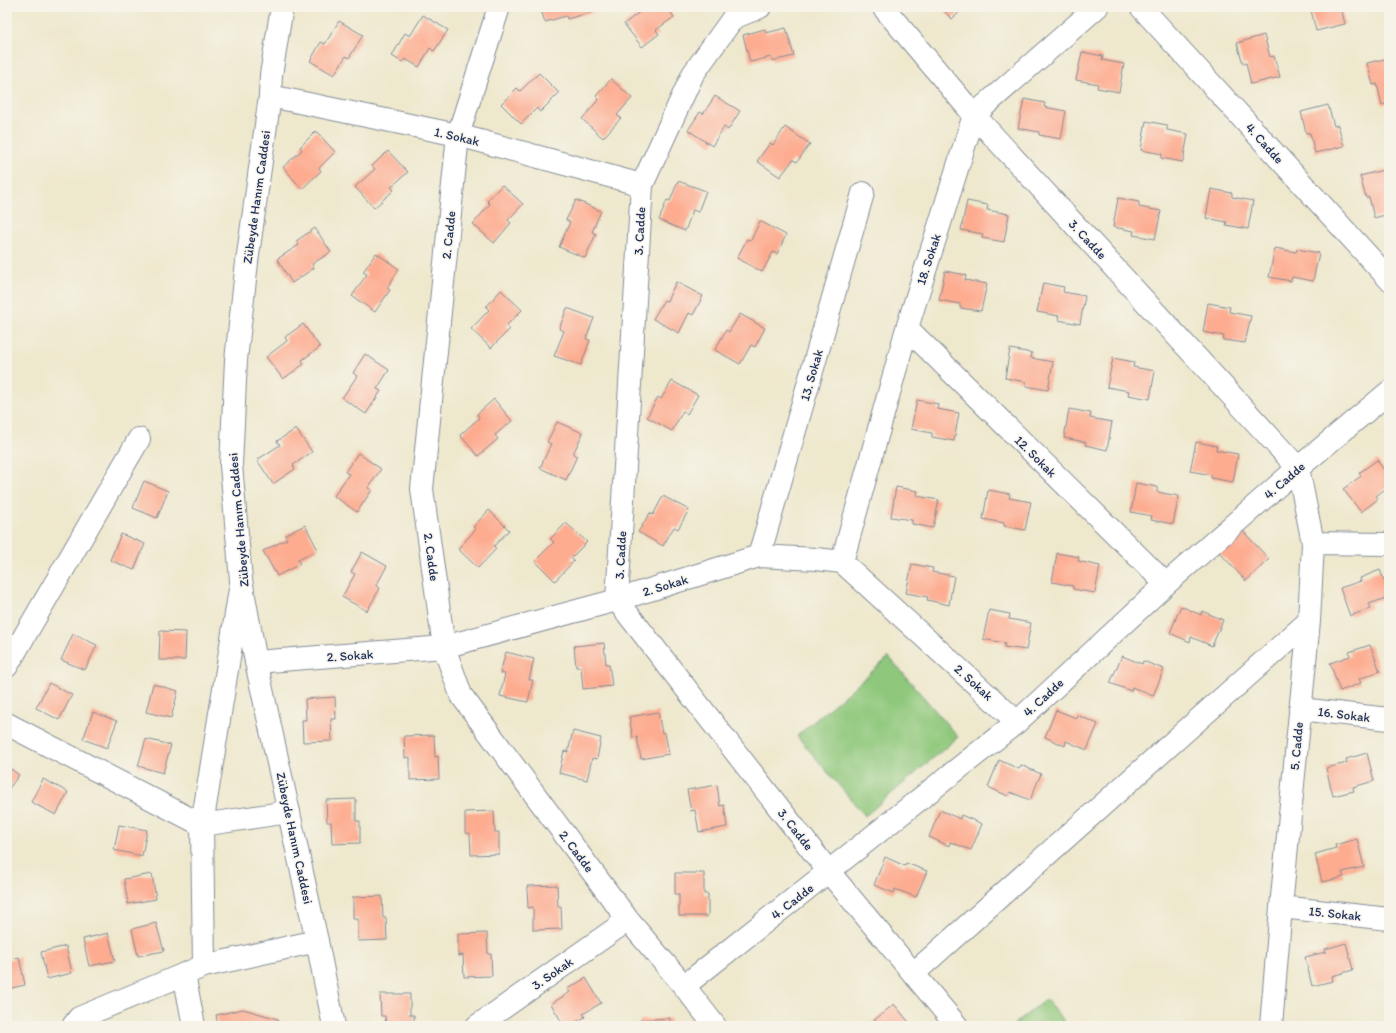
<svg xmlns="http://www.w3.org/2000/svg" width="1396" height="1033" viewBox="0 0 1396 1033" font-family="Itim,sans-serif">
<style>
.green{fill:#8fc87c;stroke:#557c6d}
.building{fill:#fdac90}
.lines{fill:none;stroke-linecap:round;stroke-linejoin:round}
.street-casing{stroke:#848c96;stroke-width:24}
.primary-casing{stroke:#848c96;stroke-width:24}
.street{stroke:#fff;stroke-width:22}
.primary{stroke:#fff;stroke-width:22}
.labels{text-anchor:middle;stroke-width:3;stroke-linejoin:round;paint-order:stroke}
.street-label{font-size:13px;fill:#1b2f5e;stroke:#f7f3e8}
</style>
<rect width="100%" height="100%" fill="#f7f3e8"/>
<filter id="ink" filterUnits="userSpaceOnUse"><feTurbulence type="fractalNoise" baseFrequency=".025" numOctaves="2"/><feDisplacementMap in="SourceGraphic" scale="8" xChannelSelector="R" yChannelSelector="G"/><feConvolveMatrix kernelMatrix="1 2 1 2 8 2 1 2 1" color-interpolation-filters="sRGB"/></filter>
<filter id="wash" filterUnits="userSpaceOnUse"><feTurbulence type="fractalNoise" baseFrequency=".012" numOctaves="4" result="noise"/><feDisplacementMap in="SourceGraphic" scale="16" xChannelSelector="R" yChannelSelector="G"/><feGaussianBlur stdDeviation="0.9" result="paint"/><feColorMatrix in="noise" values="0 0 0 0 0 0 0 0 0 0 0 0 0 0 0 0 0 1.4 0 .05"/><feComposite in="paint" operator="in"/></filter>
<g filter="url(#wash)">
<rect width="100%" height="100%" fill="#eee8cd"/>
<path class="green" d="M889,657L958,737L865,816L797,736Z
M1046,999L1068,1026H1012Z"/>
<g id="blocks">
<path class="building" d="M540,7H591L593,12L567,19L566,16L545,22Z
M640,7H667L674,17L656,30L659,34L642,47L624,24L641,11L639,8Z
M940,7H965L952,19Z
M1306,7H1341L1345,24L1316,31L1311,10L1307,11Z
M423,15L448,30L434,51L430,48L419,67L405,59L402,62L392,56L405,33L410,36Z
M339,21L363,35L349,58L346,56L334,75L310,61L321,42L325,44Z
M786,28L794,56L772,61L771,57L750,62L743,35L765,29L766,33Z
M1264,35L1270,57L1274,56L1280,77L1251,84L1246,63L1243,64L1237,43Z
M1082,52L1103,56L1102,60L1124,64L1119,92L1097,88L1098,84L1076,80Z
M1389,58V103L1382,105L1377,84L1373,85L1367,63Z
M539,73L559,93L540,112L537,108L521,124L501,104L517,88L520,91Z
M611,79L632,98L617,115L621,118L603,138L582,119L599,99L596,96Z
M715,96L740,111L728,130L724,127L712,146L688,130L700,112L703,114Z
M1024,99L1045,103L1044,107L1066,111L1061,139L1039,135V132L1018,128Z
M1328,105L1334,126L1338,125L1344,146L1315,153L1310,133H1306L1301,112Z
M1146,121L1167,125V130L1188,134L1183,162L1161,158L1162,154L1141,150Z
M785,127L810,144L797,162L793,160L780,177L757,161L770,143L773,145Z
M316,131L335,152L319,168L321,171L302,189L283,167L302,150L300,147Z
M388,151L408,172L391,187L394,190L374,208L355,187L375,169L372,166Z
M1387,169L1389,175V214L1374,218L1369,197L1366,198L1360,176Z
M678,181L706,191L698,212L693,210L685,231L659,220L667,200L670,201Z
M502,185L523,204L508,220L511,223L494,243L473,224L490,204L487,201Z
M1211,189L1232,193V197L1253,201L1248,229L1226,225L1227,222L1206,218Z
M1118,198L1139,202V207L1161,211L1155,239L1133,235L1134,231L1113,227Z
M576,200L601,211L592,232L596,234L585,258L559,247L570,222L566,220Z
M967,201L988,205L987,210L1009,214L1004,242L982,238L983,234L961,230Z
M760,221L786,235L777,254L773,252L762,272L737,258L747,239L751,240Z
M315,228L331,252L312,264L314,268L292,283L277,259L299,245L296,241Z
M1275,248L1296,252L1297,249L1319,253L1313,281L1292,277L1291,281L1269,277Z
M376,253L399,269L387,288L390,290L375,312L352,296L367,274L363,272Z
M945,271L966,275L965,280L987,284L981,311L960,308V304L939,300Z
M676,282L703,296L693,315L689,313L679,333L653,319L664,300L667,301Z
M1043,283L1064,287L1063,292L1085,296L1080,324L1058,320L1059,316L1037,312Z
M501,290L522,310L506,326L510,329L491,348L471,329L489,310L486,307Z
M1208,303L1230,307L1229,312L1251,316L1245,343L1223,340L1224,336L1203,332Z
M567,308L594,318L586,339L590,340L581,365L554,356L564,331L559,329Z
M740,314L765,328L755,347L751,345L740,364L715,350L726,330L729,332Z
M303,324L320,347L302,360L304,364L283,379L266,357L287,341L285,337Z
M1010,349L1032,353L1031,358L1053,362L1048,390L1026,386V382L1005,378Z
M365,354L389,370L377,389L381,391L366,414L342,398L357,376L353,373Z
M1113,358L1134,362L1133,367L1155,371L1150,399L1128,395L1129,391L1107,387Z
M672,381L698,395L687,414L683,411L672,431L647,417L658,397L661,399Z
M494,399L512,421L495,435L498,439L478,456L460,435L479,418L477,414Z
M917,400L938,404L937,409L959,413L954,441L932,437V433L911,429Z
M1069,409L1091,413L1090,418L1112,422L1107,450L1085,445L1086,442L1064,438Z
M557,422L583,433L573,454L577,456L566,480L540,468L551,444L547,442Z
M296,429L312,452L293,465L295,469L273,484L257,460L280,445L277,441Z
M1196,442L1217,446L1216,450L1238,454L1233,482L1211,478L1212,475L1190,471Z
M358,453L381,469L368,488L372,490L357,512L334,496L349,474L345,472Z
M1377,460L1389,477V486L1376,496L1378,499L1361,512L1343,489L1361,476L1359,473Z
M144,481L168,491L157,518L133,508Z
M1136,483L1157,487V492L1179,496L1173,524L1151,520L1152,516L1131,512Z
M896,487L918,491L917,496L939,500L933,528L912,524V520L891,517Z
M988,490L1010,494L1009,498L1031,502L1025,530L1004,526V523L983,519Z
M663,496L689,510L678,529L674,527L663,546L638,532L650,513L653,515Z
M489,510L509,530L494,546L496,549L478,568L458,549L476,529L473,527Z
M566,523L587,542L571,558L574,561L555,581L535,561L554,542L550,539Z
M305,525L318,550L298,560L300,564L277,576L263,551L287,539L285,535Z
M1241,529L1269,559L1246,581L1218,551Z
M121,534L145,544L134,570L110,560Z
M362,552L387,566L376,586L380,588L367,611L342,597L355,574L351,572Z
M1057,553L1079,557L1078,561L1100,566L1095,593L1073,589V586L1052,582Z
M912,564L933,568L932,572L954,576L949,605L927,600L928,597L906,593Z
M1380,570L1389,593V597L1369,604L1371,608L1350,616L1340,588L1361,581L1360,578Z
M1181,606L1201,615L1202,611L1223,620L1212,646L1191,637L1190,642L1170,633Z
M989,610L1010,614L1009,619L1031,623L1026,650L1004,647L1005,643L983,639Z
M160,631L186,632L185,660H159Z
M73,634L97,645L85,670L61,660Z
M604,643L606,664H609L612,686L583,689L581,667H576L574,646Z
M1370,645L1380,671L1359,679L1361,683L1340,691L1330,663L1350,656L1349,652Z
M506,652L534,659L529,680H533L528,702L500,696L505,674L500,673Z
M1122,656L1142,664L1143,661L1164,669L1153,696L1132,687L1131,691L1110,683Z
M49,683L72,695L59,720L36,708Z
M153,684L178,691L171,718L146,712Z
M335,697L336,719H331L332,741L303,742L302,720H306L305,699Z
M1056,710L1076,718L1077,715L1098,724L1087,750L1066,741L1065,746L1045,737Z
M93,712L117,721L107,748L83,739Z
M658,712L662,733H665L669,754L641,759L637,737L633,738L629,717Z
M573,731L601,738L597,759L592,758L587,780L559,773L564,751L568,752Z
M434,735L435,757L438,756L439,779L410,780V757L405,758L404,736Z
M146,739L171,745L163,773L138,766Z
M1367,753L1374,781L1353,787L1354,791L1333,796L1326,768L1347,763L1346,759Z
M999,760L1019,769L1021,765L1041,774L1030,800L1010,792L1008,796L988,787Z
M7,766L19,775L7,791Z
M43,779L68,792L56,815L31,802Z
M717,785L720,806L724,805L727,827L699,832L695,810L691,811L687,790Z
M356,799V821H360V843L332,844L331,822H327L326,800Z
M940,810L960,819L961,815L982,824L971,850L950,842L949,846L929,837Z
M494,811L495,832H499V854L471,855L470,833H465V812Z
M119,825L147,830L142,856L114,850Z
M1357,839L1364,867L1342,872L1344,877L1322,882L1315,854L1336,848L1335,845Z
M885,857L905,866L906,863L927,871L916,897L895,889L894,893L874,885Z
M675,873H704V894H708V916H679V894H675Z
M152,874L156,899L128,904L124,879Z
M557,885L558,907L561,906L562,929L533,930V907L528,908L527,886Z
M382,896L383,918H386L387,940L358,941V919H353V897Z
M156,923L164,951L138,956L132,929Z
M108,933L115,961L89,966L83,939Z
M487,933L488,954H491L492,976L464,977L463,955L458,956V934Z
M1346,943L1353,970L1332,976L1333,981L1312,986L1305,957L1326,952L1325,949Z
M66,946L72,973L47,979L41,952Z
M19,957L25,985L7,989V960Z
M586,978L601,1003L583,1014L585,1017L569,1026H564L551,1004L570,992L567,989Z
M380,994H410V1015H414V1026H386L385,1016H381Z
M894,1004L912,1026H867Z
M243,1009L278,1019L280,1026H218L216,1015Z
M670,1018V1026H641L640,1020Z"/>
</g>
</g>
<g filter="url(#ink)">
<use href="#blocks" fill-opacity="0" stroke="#848c96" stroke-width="1"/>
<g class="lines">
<defs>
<path id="street" d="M499,7L458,135L422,489L444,647L461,695L628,920L684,986L715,1026
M760,7L733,18L693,74L642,185L617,600L829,872L957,1026
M883,7L974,115L1298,468L1313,543L1309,621L1281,907L1271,1026
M1141,7L1389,279
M270,96L458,135L642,185
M907,328L1166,584
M1313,543L1389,544
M759,556L863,193
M842,562L907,328L974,115L1097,7
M241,583L202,825L204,966L317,941
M256,662L444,647L617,600L759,556L816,559L842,562L1017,722
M7,666L139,439
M1300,709L1389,719
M7,724L202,825L289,812
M1281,907L1389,919
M914,973L1309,621
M184,974L194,1026
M684,986L1017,722L1166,584L1298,468L1389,392
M73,1026L79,1018L204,966
M477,1026L628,920"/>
<path id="primary" d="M282,7L271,75L270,96L247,262L236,360L231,465L241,580L256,662L317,941L334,1026"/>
</defs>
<use href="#street" class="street-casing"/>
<use href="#primary" class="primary-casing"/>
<use href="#street" class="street"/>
<use href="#primary" class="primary"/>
</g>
</g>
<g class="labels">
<g class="street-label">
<text transform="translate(457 136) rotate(13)" y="5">1. Sokak</text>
<text transform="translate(1265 143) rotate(48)" y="5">4. Cadde</text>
<text transform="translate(256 197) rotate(-82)" y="5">Zübeyde Hanım Caddesi</text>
<text transform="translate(639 231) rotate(-87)" y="5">3. Cadde</text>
<text transform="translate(448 235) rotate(-84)" y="5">2. Cadde</text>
<text transform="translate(1088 239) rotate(47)" y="5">3. Cadde</text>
<text transform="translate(928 259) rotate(-72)" y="5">18. Sokak</text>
<text transform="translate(811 375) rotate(-74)" y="5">13. Sokak</text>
<text transform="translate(1036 456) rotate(45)" y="5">12. Sokak</text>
<text transform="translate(1284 480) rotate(-41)" y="5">4. Cadde</text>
<text transform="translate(238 520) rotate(-95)" y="5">Zübeyde Hanım Caddesi</text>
<text transform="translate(620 555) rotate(-87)" y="5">3. Cadde</text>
<text transform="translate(432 557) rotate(82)" y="5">2. Cadde</text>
<text transform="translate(665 585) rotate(-17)" y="5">2. Sokak</text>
<text transform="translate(350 655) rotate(-4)" y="5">2. Sokak</text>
<text transform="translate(974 682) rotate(42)" y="5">2. Sokak</text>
<text transform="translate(1043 697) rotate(-43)" y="5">4. Cadde</text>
<text transform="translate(1344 714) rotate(7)" y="5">16. Sokak</text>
<text transform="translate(1296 746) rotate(-85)" y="5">5. Cadde</text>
<text transform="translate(796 829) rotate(52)" y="5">3. Cadde</text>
<text transform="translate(295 838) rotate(78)" y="5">Zübeyde Hanım Caddesi</text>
<text transform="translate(577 851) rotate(53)" y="5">2. Cadde</text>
<text transform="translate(792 901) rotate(-38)" y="5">4. Cadde</text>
<text transform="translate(1335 913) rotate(6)" y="5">15. Sokak</text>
<text transform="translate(552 973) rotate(-35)" y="5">3. Sokak</text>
</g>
</g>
<rect width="1396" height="1033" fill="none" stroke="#f7f3e8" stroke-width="24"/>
</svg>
